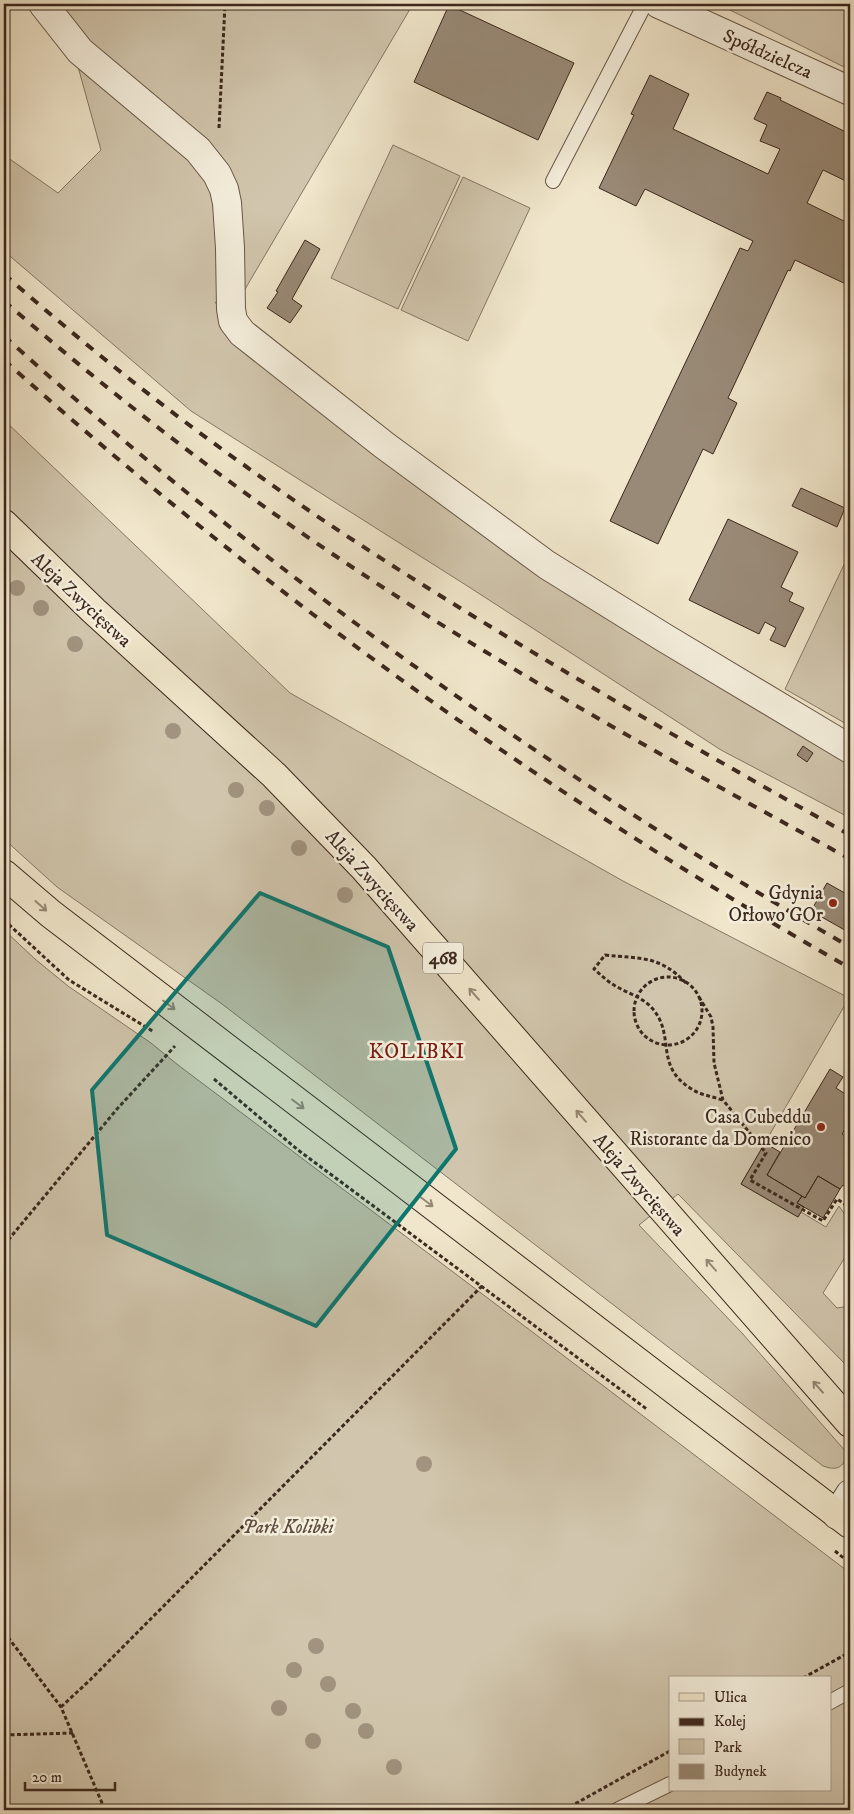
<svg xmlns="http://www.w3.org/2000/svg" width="854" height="1814" viewBox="0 0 854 1814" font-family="'IM FELL DW Pica',serif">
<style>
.green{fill:#d1c6ad;stroke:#867665;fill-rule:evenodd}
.building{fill:#998a77;stroke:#3b271d}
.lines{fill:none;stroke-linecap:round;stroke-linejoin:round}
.service-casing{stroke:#685748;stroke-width:16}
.minor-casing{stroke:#685748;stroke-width:30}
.primary-casing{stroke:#3b271d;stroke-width:30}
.path{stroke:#3b271d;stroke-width:3;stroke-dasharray:4 2.5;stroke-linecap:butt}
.service{stroke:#f5efdd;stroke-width:14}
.minor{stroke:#f5efdd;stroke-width:28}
.primary{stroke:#f0e6cb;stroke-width:28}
.rail{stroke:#3b271d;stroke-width:4;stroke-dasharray:9 9;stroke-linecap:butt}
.tree{fill:#a1937f}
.oneway{stroke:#968674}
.marked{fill:#0f766e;fill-opacity:0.2;stroke:#0f766e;stroke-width:4;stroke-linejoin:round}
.poi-dot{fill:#8f2418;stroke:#f5efdd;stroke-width:2}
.labels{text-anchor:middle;stroke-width:5;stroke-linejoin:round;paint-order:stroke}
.shield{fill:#f5efdd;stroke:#736357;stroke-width:1}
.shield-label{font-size:18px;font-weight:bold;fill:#3b271d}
.street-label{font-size:19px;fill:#3b271d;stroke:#f5efdd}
.poi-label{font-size:19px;fill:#3b271d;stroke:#f5efdd;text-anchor:end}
.park-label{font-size:19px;font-style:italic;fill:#604f41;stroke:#f5efdd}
.quarter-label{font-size:21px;letter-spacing:1px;fill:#7a1f14;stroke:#f5efdd}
</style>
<rect width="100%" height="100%" fill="#f0e6cb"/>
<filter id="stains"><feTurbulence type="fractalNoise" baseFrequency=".004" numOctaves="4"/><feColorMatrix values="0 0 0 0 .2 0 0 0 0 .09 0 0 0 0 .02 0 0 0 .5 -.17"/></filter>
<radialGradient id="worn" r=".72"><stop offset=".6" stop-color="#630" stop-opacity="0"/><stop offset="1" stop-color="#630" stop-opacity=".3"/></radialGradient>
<path class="green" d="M36,4H413L231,313L215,302L240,338L350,430L850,755V818L721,750L469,587L191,411L4,251V155L58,193L101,150L77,63Z
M718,4H850V70Z
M393,145L460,176L398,309L331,278Z
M463,177L530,208L468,341L401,310Z
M4,420L290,693L623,881L849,998L741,1184L798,1217L801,1212L826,1227L839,1206L850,1222V1249L823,1293L837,1308L850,1306V1364L846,1365L678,1194L639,1225L742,1333L847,1453C844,1468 837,1471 823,1466L222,1004L57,887L4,839Z
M850,552V726L785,689Z
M4,930L35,959L68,986L151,1043L178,1065L481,1293L850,1573V1810H4ZM670,1678H830V1790H670Z"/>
<path class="building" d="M449,5L574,63L538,140L414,82Z
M650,75L689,94L673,129L768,174L780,149L760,141L767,125L754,119L767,92L781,98L780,100L850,134V183L823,170L807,203L850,224V298L845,295L850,286L795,260L790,271L788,270L728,398L737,403L713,454L703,449L658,544L610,521L740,248L748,251L753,241L645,189L636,206L599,188L634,115L631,114Z
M305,240L320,249L292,299L302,306L290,323L267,308L278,292L276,291Z
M801,488L845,508L837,527L792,506Z
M728,519L798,552L781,587L793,593L789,601L804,608L785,647L770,640L776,628L765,622L759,634L689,600Z
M803,746L813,753L807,762L797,755Z
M827,883L850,896V933L811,911Z
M830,1069L843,1077L836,1088L850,1097V1121L842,1134L850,1139V1189L843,1185L840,1189L818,1176L805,1198L767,1175Z
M765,1143L780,1152L767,1175L802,1196L797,1203L804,1207L798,1217L741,1184Z
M818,1176L840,1189L823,1218L797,1203L802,1196L805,1198Z"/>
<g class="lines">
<defs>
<path id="service" d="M553,181L645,4
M830,1702L850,1691
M617,1810L670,1784"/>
<path id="minor" d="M43,4L80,51L198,150L217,174L224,189L227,203L230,248L231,309L233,321L242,333L384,445L547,565L663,637L850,749
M659,4L850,91
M837,1515L850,1494"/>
<path id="primary" d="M4,524L94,611L274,775L364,868L850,1423
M4,874L51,914L850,1524"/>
</defs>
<use href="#service" class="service-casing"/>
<use href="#minor" class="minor-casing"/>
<use href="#primary" class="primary-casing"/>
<path class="path" d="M608,4L619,9
M219,128L225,4
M4,920L69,980L154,1032
M634 1011a34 34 0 1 1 68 0a34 34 0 1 1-68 0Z
M686,983C659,955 641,959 605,955L594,969C602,976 609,983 619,988C630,994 643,998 652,1008C676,1035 654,1065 690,1088C700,1095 711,1096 722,1100
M699,997L711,1017L713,1027L714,1063L723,1100L766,1153L750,1180L823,1221L837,1199L850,1208
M214,1079L298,1150L648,1410
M4,1245L117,1109L175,1046
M835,1551L850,1563
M4,1632L61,1707L105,1810
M803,1678L850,1652
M61,1707L90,1680L482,1286
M4,1735L73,1733
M564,1810L670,1751"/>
<use href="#service" class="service"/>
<use href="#minor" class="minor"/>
<use href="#primary" class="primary"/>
<path class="rail" d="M4,274C81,342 161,406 244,465C349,541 460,609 571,675C663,729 756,783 850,835
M4,301C110,393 222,480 340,559C504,669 677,764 850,859
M4,336C263,570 548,772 850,947
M4,360C263,592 548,796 850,968"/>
</g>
<g class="tree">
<circle cx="17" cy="588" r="8"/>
<circle cx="41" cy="608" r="8"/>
<circle cx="75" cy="644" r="8"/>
<circle cx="173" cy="731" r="8"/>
<circle cx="236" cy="790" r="8"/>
<circle cx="267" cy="808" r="8"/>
<circle cx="299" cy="848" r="8"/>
<circle cx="345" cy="895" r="8"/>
<circle cx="424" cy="1464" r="8"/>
<circle cx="316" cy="1646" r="8"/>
<circle cx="294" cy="1670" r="8"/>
<circle cx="328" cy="1684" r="8"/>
<circle cx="279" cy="1708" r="8"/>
<circle cx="353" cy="1711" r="8"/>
<circle cx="366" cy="1731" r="8"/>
<circle cx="313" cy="1741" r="8"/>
<circle cx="394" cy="1767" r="8"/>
</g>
<defs><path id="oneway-shaft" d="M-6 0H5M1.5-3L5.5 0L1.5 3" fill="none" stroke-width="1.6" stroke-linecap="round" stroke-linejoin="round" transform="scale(1.25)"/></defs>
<g class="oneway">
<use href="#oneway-shaft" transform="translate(41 906) rotate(41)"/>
<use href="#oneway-shaft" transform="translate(474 994) rotate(-131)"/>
<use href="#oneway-shaft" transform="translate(169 1005) rotate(37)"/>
<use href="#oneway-shaft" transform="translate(298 1104) rotate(37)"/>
<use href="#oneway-shaft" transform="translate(581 1116) rotate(-131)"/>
<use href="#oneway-shaft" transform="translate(427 1202) rotate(37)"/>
<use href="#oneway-shaft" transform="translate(711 1265) rotate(-131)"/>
<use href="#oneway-shaft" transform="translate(818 1387) rotate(-131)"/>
</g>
<path class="marked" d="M260,893L388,947L456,1149L316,1326L107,1235L92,1090Z"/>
<g class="poi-dot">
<circle cx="833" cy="903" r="5"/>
<circle cx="821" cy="1127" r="5"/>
</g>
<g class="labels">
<rect class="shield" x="423" y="942.5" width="40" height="31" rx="4"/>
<g class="shield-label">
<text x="443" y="964">468</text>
</g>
<g class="street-label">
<text transform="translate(768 53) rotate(24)" y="7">Spółdzielcza</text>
<text transform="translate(82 599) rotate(43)" y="7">Aleja Zwycięstwa</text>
<text transform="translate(373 880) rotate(48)" y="7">Aleja Zwycięstwa</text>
<text transform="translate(640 1184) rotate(49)" y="7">Aleja Zwycięstwa</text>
</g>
<g class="poi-label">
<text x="823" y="899">Gdynia<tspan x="823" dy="22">Orłowo GOr</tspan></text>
<text x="811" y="1123">Casa Cubeddu<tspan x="811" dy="22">Ristorante da Domenico</tspan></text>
</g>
<g class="park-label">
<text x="288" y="1533">Park Kolibki</text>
</g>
<g class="quarter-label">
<text x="417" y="1058">KOLIBKI</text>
</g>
</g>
<rect width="854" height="1814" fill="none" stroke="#f0e6cb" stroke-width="20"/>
<rect x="5" y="5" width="844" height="1804" fill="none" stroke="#3b271d" stroke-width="2.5"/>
<rect x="10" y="10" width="834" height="1794" fill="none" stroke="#3b271d"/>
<rect x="669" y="1676" width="162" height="115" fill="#f5efdd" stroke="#ab9f90"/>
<rect x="679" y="1693" width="25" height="8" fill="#f0e6cb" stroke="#ab9f90"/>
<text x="714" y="1702" font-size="15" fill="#3b271d">Ulica</text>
<rect x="679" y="1718" width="25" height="8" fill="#3b271d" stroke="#ab9f90"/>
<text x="714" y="1726" font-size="15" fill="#3b271d">Kolej</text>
<rect x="679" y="1739" width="25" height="15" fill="#d1c6ad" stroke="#ab9f90"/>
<text x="714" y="1752" font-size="15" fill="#3b271d">Park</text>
<rect x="679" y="1764" width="25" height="15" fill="#998a77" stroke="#ab9f90"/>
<text x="714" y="1776" font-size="15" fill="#3b271d">Budynek</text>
<path d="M25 1782v8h90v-8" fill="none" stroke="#3b271d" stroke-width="2.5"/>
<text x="32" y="1782" font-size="15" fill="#3b271d" stroke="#f5efdd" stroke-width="4" paint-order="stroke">20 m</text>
<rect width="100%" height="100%" filter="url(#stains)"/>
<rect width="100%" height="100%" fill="url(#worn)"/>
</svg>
